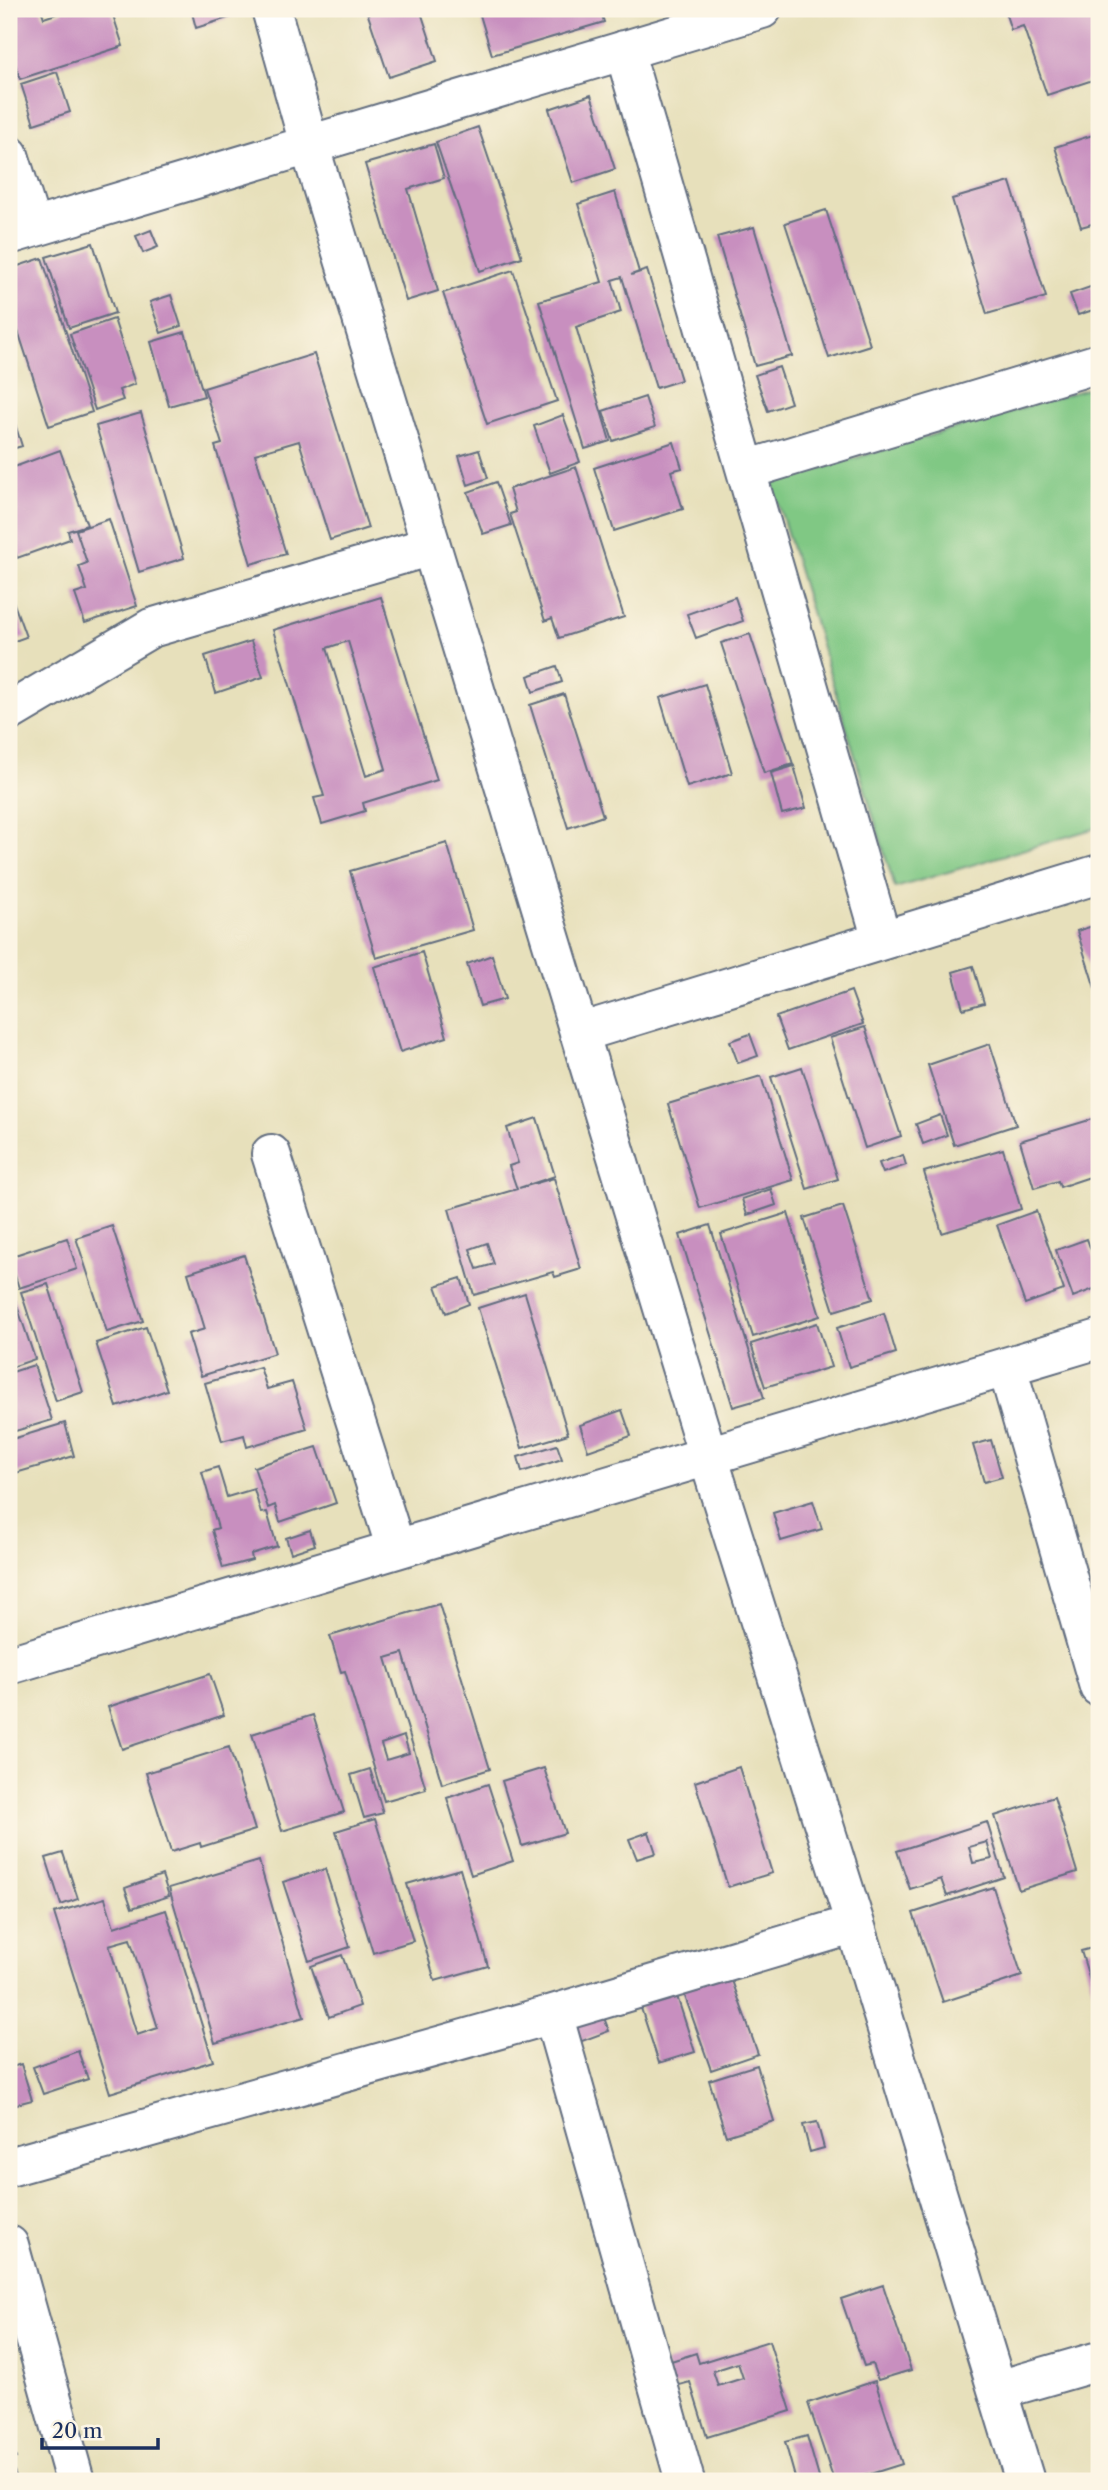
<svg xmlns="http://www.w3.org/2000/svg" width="1108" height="2490" viewBox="0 0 1108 2490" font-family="'Libre Caslon Text',serif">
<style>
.green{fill:#80c884;stroke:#4e7c71;stroke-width:2}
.building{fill:#c88fbf;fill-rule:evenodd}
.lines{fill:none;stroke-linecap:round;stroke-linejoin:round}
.minor-casing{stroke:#626d7f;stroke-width:42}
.minor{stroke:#fff;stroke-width:38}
</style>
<rect width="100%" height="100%" fill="#fcf5e5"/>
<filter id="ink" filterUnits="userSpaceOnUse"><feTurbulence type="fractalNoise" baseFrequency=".0143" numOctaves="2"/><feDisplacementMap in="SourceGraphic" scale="14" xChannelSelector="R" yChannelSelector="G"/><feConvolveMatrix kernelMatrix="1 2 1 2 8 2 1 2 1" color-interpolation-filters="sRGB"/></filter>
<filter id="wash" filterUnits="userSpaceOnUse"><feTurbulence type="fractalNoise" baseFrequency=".00686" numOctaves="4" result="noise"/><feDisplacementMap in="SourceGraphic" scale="28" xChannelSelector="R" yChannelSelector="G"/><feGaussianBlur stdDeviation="1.57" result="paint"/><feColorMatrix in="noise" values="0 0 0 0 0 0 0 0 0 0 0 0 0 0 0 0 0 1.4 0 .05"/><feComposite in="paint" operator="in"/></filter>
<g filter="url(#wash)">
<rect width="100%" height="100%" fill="#e7e0bb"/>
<path class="green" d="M1099,385V827L895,888L772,483Z"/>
<g id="blocks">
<path class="building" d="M9,9H41L44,18L62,12L61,9H111L123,46L20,79L9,45Z
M191,9H235L237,15L196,28Z
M366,9H420L437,61L389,77Z
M499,9H600L604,22L492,55L480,15Z
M1004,9H1099V78L1047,95L1023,26L1011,30Z
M57,72L70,112L34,124L21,84Z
M591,95L615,169L573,183L549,109Z
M478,127L522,257L480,271L436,142Z
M1099,133V138L1097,139L1099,146V222L1081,227L1055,147Z
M434,144L444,178L408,189L438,291L406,301L365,164Z
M1010,182L1046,297L987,314L952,199Z
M615,192L639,272L631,275L647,270L681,380L656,388L622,277L612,280L621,312L576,327L610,441L585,449L539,301L602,282L578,204Z
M826,210L870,345L829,358L785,223Z
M754,227L792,356L755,366L717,237Z
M151,230L158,247L143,253L136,236Z
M93,243L115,313L69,328L46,257Z
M42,258L92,412L49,426L9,303V269Z
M513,270L557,401L487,424L443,293Z
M1093,286L1099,308L1078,315L1070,294Z
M171,295L181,326L161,333L150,302Z
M114,319L135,384L119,390L123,400L95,410L70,334Z
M185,332L204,396L169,406L151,342Z
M314,354L368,528L330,540L299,441L255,454L286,554L251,564L215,446L222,444L204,388Z
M779,367L791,403L768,411L755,375Z
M645,397L655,427L613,441L603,411Z
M9,405L22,446L9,450Z
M141,413L184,558L139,572L96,426Z
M563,415L580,462L550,473L534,426Z
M674,442L682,468L671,471L683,509L614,531L594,468Z
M60,450L87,525L68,531L70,539L17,558L9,535V469Z
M479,450L488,478L468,485L459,456Z
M576,467L624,617L559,638L552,618L545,621L510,514L516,512L509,489Z
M496,482L511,525L483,534L468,492Z
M109,519L137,606L85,623L75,594L87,590L79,566L87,563L76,530Z
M9,590L26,637L9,643Z
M381,597L437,780L363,803L365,811L322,824L314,798L324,796L273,630ZM348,641L386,769L366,776L327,648Z
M735,597L743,621L696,638L687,614Z
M750,634L793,764L764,773L721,643Z
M251,641L263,677L216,693L205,656Z
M557,666L562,682L533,692L528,676Z
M705,684L732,773L687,787L660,698Z
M564,694L603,816L568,828L530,705Z
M794,766L806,808L782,814L771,773Z
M447,843L473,930L376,958L350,871Z
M1099,924V1001L1077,931Z
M422,952L447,1037L400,1052L374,967Z
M492,955L505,999L480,1006L467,964Z
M973,966L984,1003L963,1009L953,972Z
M851,991L863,1024L788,1050L776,1017Z
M865,1027L901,1136L865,1148L830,1038Z
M750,1034L758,1056L738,1063L730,1041Z
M990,1044L1016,1125L954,1145L928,1065Z
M802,1067L838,1179L807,1189L771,1077Z
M761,1076L793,1180L700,1208L668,1104Z
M940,1115L947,1135L923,1144L916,1124Z
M1099,1117V1174L1060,1187L1058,1181L1034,1188L1020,1141Z
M537,1118L555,1176L519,1188L554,1178L581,1269L555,1277L553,1272L474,1295L449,1209L517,1189L509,1166L518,1163L507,1128ZM487,1243L494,1264L477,1269L470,1249Z
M1003,1149L1021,1209L942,1233L924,1172Z
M903,1155L906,1165L883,1173L879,1163Z
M771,1189L776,1205L747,1215L742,1199Z
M843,1206L873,1299L834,1311L804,1218Z
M1036,1211L1064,1290L1025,1304L997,1225Z
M788,1213L820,1316L753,1337L721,1234Z
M710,1225L764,1398L733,1407L680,1235Z
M112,1226L143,1321L107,1332L76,1238Z
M67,1238L77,1269L19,1288L9,1257Z
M1087,1239L1099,1273V1287L1073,1297L1056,1250Z
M244,1255L275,1353L201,1376L188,1334L205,1329L188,1273Z
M461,1278L469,1304L446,1313L436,1286Z
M9,1282L35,1359L9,1368Z
M48,1284L83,1392L56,1401L21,1292Z
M525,1293L568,1434L522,1448L478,1308Z
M884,1313L896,1353L849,1367L837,1328Z
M817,1323L831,1367L765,1387L751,1344Z
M146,1327L167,1390L117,1407L96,1343Z
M34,1365L52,1420L9,1433V1373Z
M260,1367L267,1389L292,1382L307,1429L247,1447L244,1435L222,1441L205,1383Z
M622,1410L631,1436L588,1451L580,1425Z
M65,1423L74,1456L9,1475V1440Z
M991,1440L1002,1477L984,1482L973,1445Z
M557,1445L562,1459L522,1472L518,1457Z
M317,1447L336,1503L280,1522L275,1505L268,1508L254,1467Z
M218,1467L227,1497L254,1489L261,1513L267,1512L277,1546L251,1554L252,1560L223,1568L212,1530L218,1528L202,1472Z
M813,1501L822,1529L781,1541L773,1513Z
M310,1530L315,1545L291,1553L286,1538Z
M439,1604L490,1769L442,1784L403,1653L386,1658L426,1789L384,1801L345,1671L341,1672L330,1636ZM404,1736L409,1753L386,1760L381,1744Z
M210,1674L224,1715L122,1749L108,1707Z
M313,1715L344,1812L282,1831L252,1734Z
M229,1747L255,1830L201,1847L200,1843L171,1852L146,1773Z
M739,1767L772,1873L728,1887L695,1782Z
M544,1768L565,1833L522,1846L502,1781Z
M370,1769L383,1813L364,1818L351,1775Z
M488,1784L513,1861L471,1875L447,1798Z
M1054,1797L1077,1872L1019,1890L995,1816Z
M375,1819L413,1941L373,1953L336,1831Z
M987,1822L1004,1877L947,1896L941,1879L910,1889L897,1851ZM987,1842L992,1859L973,1863L969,1847Z
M649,1832L656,1853L637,1859L629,1839Z
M63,1853L78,1899L61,1905L46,1858Z
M259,1861L304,2017L215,2043L169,1888Z
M325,1869L350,1947L309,1961L283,1882Z
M460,1869L488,1966L435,1981L407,1884Z
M162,1875L169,1896L132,1908L125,1888Z
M993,1887L1022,1976L943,2002L913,1913Z
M105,1898L114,1927L166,1910L213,2061L110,2093L54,1913ZM130,1939L158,2028L137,2035L109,1945Z
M1099,1946V2011L1081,1951Z
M342,1955L360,2006L329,2017L311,1966Z
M728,1969L758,2054L711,2070L681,1985Z
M674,1987L695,2052L659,2063L638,1999Z
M601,2010L609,2031L574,2044L566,2023Z
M78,2051L88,2079L43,2094L33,2067Z
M21,2064L32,2100L9,2106V2068Z
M757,2065L774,2121L726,2136L709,2080Z
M817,2122L824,2148L810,2152L803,2125Z
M883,2285L911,2370L878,2380L872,2364L864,2366L841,2299Z
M769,2341L791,2411L707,2437L690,2382L672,2387L665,2363L696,2353L699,2363ZM738,2363L743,2378L718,2386L713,2371Z
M875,2381L902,2464L848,2481H834L808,2403Z
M807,2436L820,2481H796L785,2442Z
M9,2438L16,2458L9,2460Z
M14,2471L18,2481H9V2473Z"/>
</g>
</g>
<g filter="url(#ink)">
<use href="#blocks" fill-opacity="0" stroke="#626d7f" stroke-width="2"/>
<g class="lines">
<defs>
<path id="minor" d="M271,9L309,144L708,1456L855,1924L1025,2481
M624,50L882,940
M9,155L32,228
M9,235L762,9
M746,470L1099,363
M9,712L151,628L431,546
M579,1033L1099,874
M271,1154L396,1549
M1007,1367L1099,1687
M9,1665L1099,1339
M553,2014L685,2481
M9,2167L553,2014L855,1924
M9,2245L75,2481
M998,2390L1099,2361"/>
</defs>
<use href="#minor" class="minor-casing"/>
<use href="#minor" class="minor"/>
</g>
</g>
<rect width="1108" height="2490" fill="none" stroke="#fcf5e5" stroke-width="35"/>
<path d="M42 2438v10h116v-10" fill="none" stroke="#1b2f5e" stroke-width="3.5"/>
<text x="52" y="2438" font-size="21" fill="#1b2f5e" stroke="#fcf5e5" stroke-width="5" paint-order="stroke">20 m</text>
</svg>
